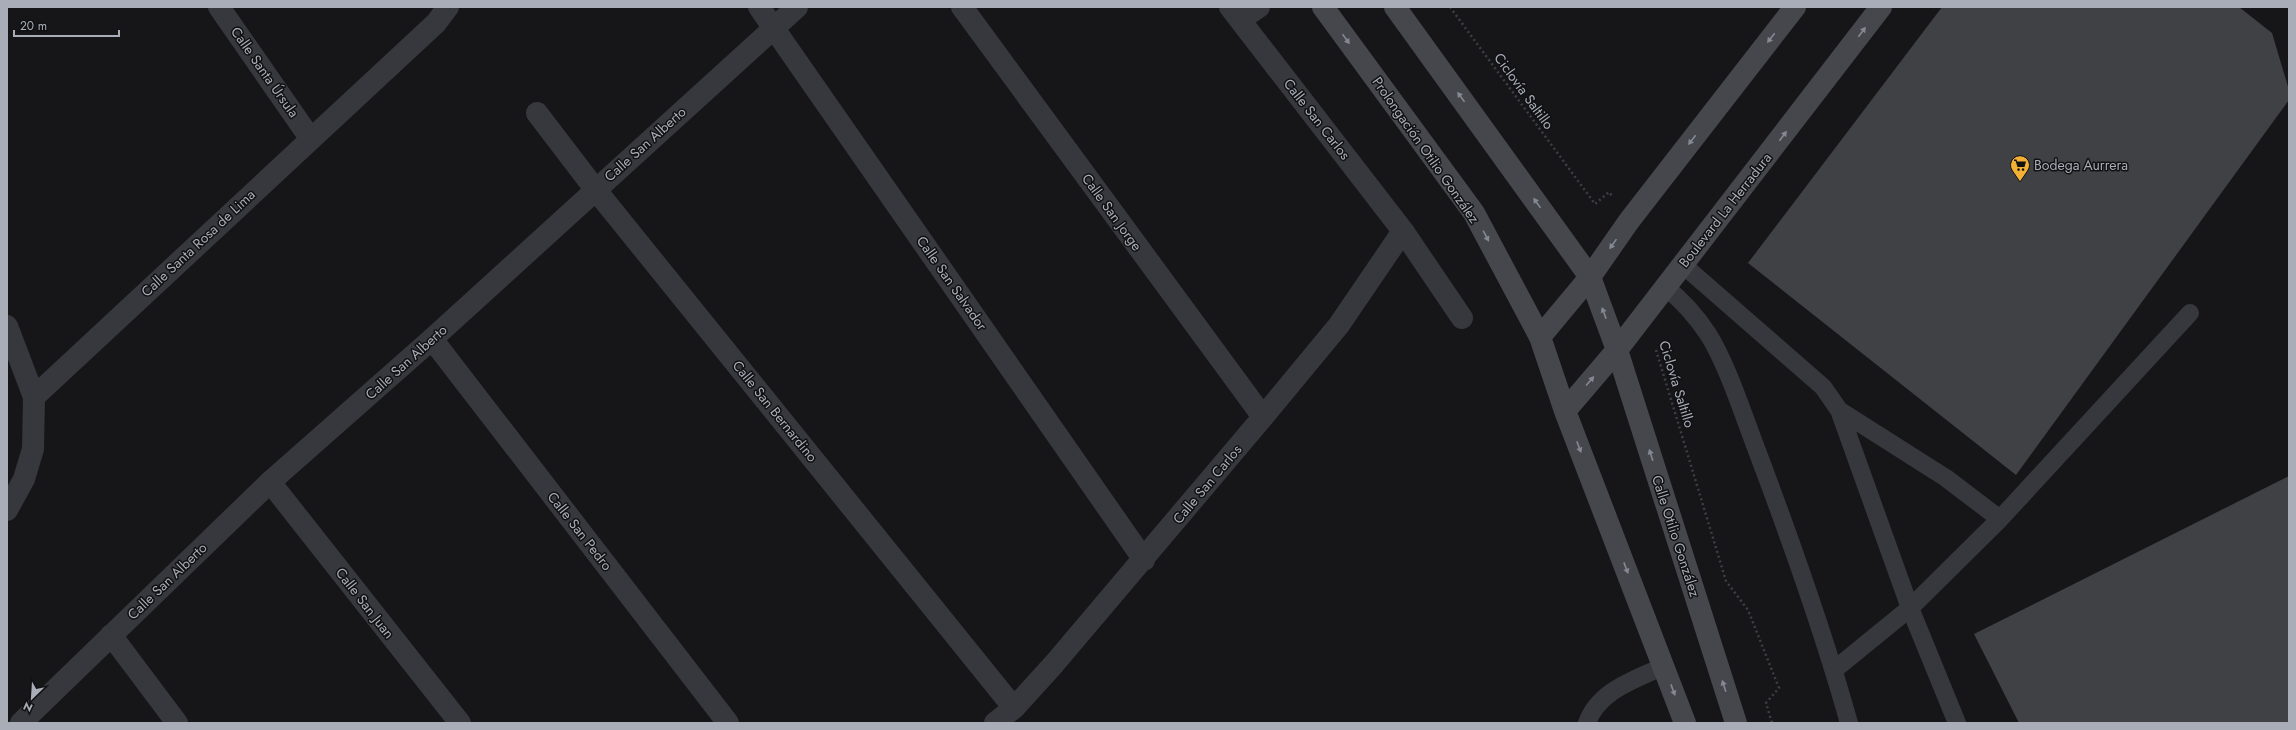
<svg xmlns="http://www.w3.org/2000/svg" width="2296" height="730" viewBox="0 0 2296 730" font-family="Jost,sans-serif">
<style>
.building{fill:#404145}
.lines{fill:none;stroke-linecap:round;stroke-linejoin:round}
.path{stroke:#3d3f44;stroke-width:2.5;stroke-dasharray:2 3;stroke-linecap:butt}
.lane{stroke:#37383d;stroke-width:18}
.street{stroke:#37383d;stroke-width:22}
.secondary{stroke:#45474d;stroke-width:22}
.oneway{fill:#858993}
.labels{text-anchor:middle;stroke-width:3;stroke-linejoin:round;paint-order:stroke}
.street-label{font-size:14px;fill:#a8adb8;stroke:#111113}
.poi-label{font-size:14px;fill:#a8adb8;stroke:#111113;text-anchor:start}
</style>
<rect width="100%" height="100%" fill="#161618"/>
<path class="building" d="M1942,7H2239L2272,33L2289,90V100L2016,475L1748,263Z
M2289,476V723H2019L1974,634Z"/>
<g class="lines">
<path class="path" d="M1450,7L1595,204L1609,192L1612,196
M1656,350L1726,581L1748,610L1779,688L1766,703L1772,723"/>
<path class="lane" d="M1682,264L1823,387L1839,410L1910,608L1957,723
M1665,287C1682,300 1696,316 1708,334C1727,364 1743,414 1756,448C1790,538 1823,630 1849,723
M1839,410L1946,478L2000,519
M1834,670L1910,608L2000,519L2190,313
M1587,723C1599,690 1635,680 1664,666"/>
<path class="street" d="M219,7L310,138
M759,7L1144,560
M962,7L1263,417
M1230,7L1403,231L1462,318
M1240,20L1259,7
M537,113L595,189L1014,708
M7,326L34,397
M432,339L728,723
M270,482L460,723
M7,510L24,479L33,449L34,397L436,23L448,7
M111,635L177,723
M21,723L270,482L432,339L797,7
M995,723L1014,708L1054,664L1263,417L1339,325L1403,231"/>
<path class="secondary" d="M1323,7L1474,213L1540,337L1565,411L1685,723
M1395,7L1590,277L1617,350L1736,723
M1540,337L1590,277L1629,221L1795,7
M1565,411L1617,350L1881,7"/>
</g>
<defs><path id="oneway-solid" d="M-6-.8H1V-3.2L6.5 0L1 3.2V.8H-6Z"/></defs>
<g class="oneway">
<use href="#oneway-solid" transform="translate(1862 32) rotate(-53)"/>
<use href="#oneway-solid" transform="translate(1771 38) rotate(128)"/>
<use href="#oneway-solid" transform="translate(1346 39) rotate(54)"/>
<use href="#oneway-solid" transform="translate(1461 97) rotate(-126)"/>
<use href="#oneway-solid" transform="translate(1783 136) rotate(-53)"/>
<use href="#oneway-solid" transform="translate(1692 140) rotate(128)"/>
<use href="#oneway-solid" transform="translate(1537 203) rotate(-126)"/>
<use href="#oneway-solid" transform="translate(1486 236) rotate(62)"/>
<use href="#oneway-solid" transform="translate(1613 244) rotate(125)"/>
<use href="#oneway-solid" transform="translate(1604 313) rotate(-110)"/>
<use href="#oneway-solid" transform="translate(1590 381) rotate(-49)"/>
<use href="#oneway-solid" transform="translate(1579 447) rotate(69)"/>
<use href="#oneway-solid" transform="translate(1651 455) rotate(-108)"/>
<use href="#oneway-solid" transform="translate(1626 568) rotate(69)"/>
<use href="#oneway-solid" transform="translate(1724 686) rotate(-108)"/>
<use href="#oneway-solid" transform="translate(1673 690) rotate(70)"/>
</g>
<defs>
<symbol id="supermarket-pin" viewBox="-11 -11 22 30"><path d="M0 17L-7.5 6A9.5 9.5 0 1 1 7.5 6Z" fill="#f2b134" stroke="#111113"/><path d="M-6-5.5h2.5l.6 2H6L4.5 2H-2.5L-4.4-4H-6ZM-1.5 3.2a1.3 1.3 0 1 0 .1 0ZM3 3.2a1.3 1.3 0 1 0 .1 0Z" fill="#111"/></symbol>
</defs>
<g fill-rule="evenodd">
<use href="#supermarket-pin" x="2009" y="154" width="22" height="30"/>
</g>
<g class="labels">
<g class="street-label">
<text transform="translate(265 72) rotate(55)" y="5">Calle Santa Úrsula</text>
<text transform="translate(1524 91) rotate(54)" y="5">Ciclovía Saltillo</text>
<text transform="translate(1317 119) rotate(52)" y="5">Calle San Carlos</text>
<text transform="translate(645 144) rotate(-42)" y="5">Calle San Alberto</text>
<text transform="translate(1426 150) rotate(55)" y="5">Prolongación Otilio González</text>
<text transform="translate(1725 210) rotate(-52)" y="5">Boulevard La Herradura</text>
<text transform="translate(1112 212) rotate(54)" y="5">Calle San Jorge</text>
<text transform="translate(198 243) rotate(-43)" y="5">Calle Santa Rosa de Lima</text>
<text transform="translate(952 283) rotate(55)" y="5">Calle San Salvador</text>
<text transform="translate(406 362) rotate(-42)" y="5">Calle San Alberto</text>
<text transform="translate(1677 384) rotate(73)" y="5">Ciclovía Saltillo</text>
<text transform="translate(775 411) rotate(51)" y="5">Calle San Bernardino</text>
<text transform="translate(1207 484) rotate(-50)" y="5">Calle San Carlos</text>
<text transform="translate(580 531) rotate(52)" y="5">Calle San Pedro</text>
<text transform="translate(1676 536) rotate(72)" y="5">Calle Otilio González</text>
<text transform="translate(167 581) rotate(-44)" y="5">Calle San Alberto</text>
<text transform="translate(365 603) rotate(52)" y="5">Calle San Juan</text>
</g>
<g class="poi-label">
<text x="2034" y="170">Bodega Aurrera</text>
</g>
</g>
<rect width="2296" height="730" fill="none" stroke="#a8adb8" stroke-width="16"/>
<g transform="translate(32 698) rotate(205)" stroke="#111113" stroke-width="3" paint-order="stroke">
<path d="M0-3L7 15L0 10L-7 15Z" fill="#a8adb8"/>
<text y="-6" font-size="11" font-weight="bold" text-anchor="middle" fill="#a8adb8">N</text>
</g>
<path d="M14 30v6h105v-6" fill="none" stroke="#a8adb8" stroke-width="2"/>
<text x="20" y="30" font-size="12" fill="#a8adb8" stroke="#111113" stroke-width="3" paint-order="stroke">20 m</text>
</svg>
